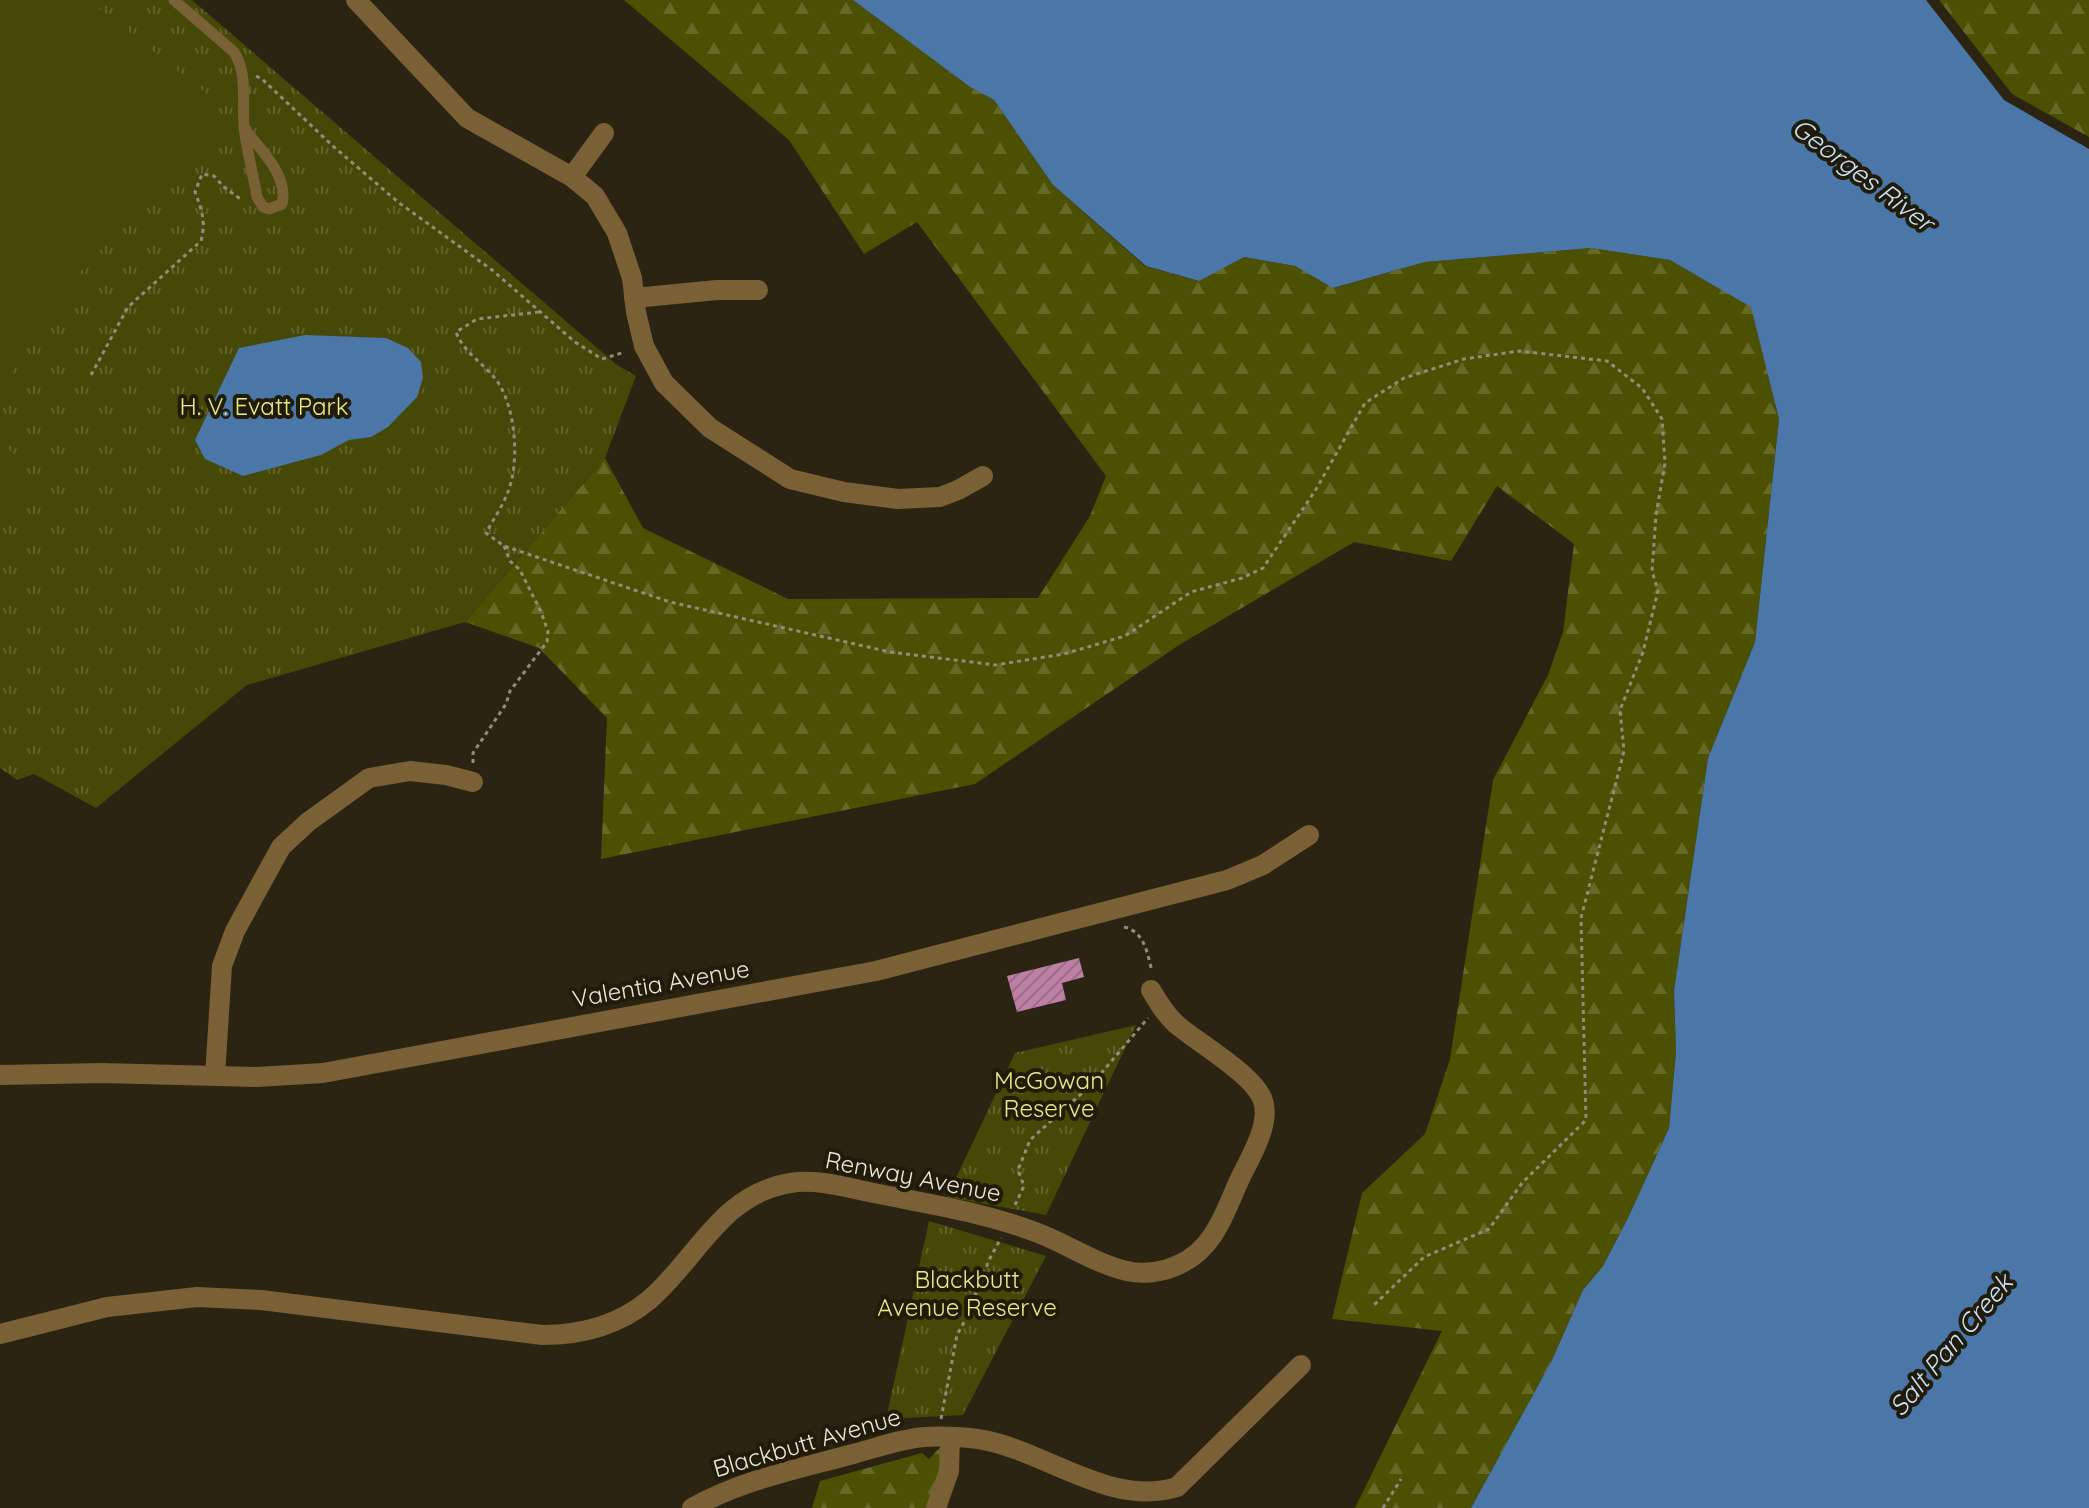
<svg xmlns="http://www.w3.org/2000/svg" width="2089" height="1508" viewBox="0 0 2089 1508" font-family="Quicksand,sans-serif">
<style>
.forest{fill:url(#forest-firs)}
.park{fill:url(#park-tufts)}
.garden{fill:#454806}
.water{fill:#4a77a7}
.building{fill:url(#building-hatch)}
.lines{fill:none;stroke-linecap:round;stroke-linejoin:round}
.path{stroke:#918c7d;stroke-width:3;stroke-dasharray:4 4;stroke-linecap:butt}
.lane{stroke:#796035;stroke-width:11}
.street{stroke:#796035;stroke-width:20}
.labels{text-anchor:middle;stroke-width:8;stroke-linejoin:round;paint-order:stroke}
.park-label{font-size:24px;fill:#e4ec8b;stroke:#211b09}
.street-label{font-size:24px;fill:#eae6da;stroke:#211b09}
.water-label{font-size:26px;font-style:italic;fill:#c7e1fd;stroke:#211b09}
</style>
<defs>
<pattern id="forest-firs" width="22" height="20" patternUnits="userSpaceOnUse" patternTransform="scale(2)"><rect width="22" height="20" fill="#4c5002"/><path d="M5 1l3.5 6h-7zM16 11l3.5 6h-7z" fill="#666926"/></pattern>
<pattern id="park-tufts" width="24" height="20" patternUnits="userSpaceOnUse" patternTransform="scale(2)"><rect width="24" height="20" fill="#454806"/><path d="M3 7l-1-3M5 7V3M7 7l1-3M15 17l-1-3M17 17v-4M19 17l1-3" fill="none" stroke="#60622a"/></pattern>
<pattern id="building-hatch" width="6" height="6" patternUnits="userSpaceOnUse" patternTransform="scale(2)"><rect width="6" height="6" fill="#bd7fa4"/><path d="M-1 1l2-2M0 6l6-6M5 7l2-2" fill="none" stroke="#996e86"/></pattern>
</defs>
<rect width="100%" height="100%" fill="#2b2412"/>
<path class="forest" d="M624,0H853L970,87L994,100L1053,185L1145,266L1198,281L1244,257L1295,266L1334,288L1425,262L1591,248L1670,260L1752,306L1779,419L1755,642L1708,758L1674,991L1676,1052L1669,1128L1628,1218L1603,1266L1583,1290L1552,1360L1471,1508H1355L1442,1331L1332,1319L1362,1193L1425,1134L1450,1059L1493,780L1548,675L1563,632L1574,544L1497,486L1451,561L1354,542L1179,645L975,784L601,859L607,718L539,648L465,622L605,458L643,528L788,599L1038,598L1090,516L1106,476L917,222L864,254L789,140Z
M1939,0H2089V137L2012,94Z
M950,1437L936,1508H812L820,1481L922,1453L929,1459Z"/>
<path class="park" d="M0,0H192L617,365L636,376L605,458L465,622L247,685L96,808L34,774L17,780L0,768Z
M1136,1025L1046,1215L947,1197L1015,1053Z
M929,1221L1046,1256L963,1415L886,1419Z"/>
<path class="garden" d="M0,0H89L218,103L206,153L138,208L72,281L19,354L0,410Z
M0,412L6,444L29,483L20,504L0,525Z"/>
<path class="water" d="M853,0H1926L2004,100L2089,149V1508H1471L1552,1360L1583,1290L1603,1266L1628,1218L1669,1128L1676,1052L1674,991L1708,758L1755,642L1779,419L1751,307L1670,260L1591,248L1425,262L1333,288L1295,266L1244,257L1199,281L1146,266L1053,185L994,100L970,87Z
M305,335L386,338L408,348L421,362L423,378L417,397L388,427L371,437L349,440L321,455L243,476L205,459L195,440L239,348Z"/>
<path class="building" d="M1079,958L1084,977L1062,983L1066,1000L1017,1012L1007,976Z"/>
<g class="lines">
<path class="path" d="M256,76L262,79L334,147L398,202L492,270L575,342L602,359L625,352
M539,312L477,319L456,332C464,354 486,364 499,384C516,411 520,465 507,494C502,507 493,520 486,533L504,546L670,602L890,652L995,665L1064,654L1125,636L1191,592L1242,578L1263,568L1315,491L1365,403L1404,378L1464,359L1519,351L1607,361L1642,388L1662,419L1665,463L1656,515L1652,571L1658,591L1643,652L1620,710L1624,751L1581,918L1586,1120L1522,1183L1489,1229L1424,1257L1374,1305
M91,375L128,307L201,241C206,222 202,210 195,192L202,174L214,176L224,187L243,201
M473,763V753L506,704L510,691L547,642L548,631L541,612L520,570L510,561L504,546
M1124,927C1145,932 1147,953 1152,971
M1015,1205L1024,1186L1018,1170L1030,1140L1092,1084L1148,1018
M941,1419L957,1335L968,1315L989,1260L1001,1238
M1383,1508L1401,1479"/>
<path class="lane" d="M174,0L234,52C248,74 242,102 244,127C247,151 253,174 257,197L263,207L269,209L282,204C289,175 260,150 244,128"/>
<path class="street" d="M356,0L467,118L572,177L595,196L617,233L632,278L636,312L644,346L664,383L710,428L790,479L844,492L898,499L940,497L958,490L983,476
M572,177L604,133
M634,298L717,290H758
M0,1075L102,1073L257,1077L323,1073L876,971L1227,880L1263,865L1309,835
M215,1076L222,966L235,931L281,847L308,822L369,778L410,771L446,775L473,782
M0,1334L107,1307L197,1297L261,1300L542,1335C581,1335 619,1325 649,1300C697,1259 721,1194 790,1183C819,1178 851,1189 879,1194C933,1205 987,1213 1038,1233C1067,1244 1096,1264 1127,1271C1144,1275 1164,1272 1180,1264C1213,1249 1224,1215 1238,1183C1248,1160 1273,1124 1262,1098C1251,1073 1198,1043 1176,1024C1165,1014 1158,1002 1151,990
M692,1508C742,1480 798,1469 853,1454C876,1448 900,1439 924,1437C942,1436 960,1437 978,1439C1044,1449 1109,1508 1177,1487L1301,1365
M936,1508L949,1471L950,1437"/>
</g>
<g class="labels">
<g class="park-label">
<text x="264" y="415">H. V. Evatt Park</text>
<text x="1049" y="1089">McGowan<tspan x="1049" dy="28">Reserve</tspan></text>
<text x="967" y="1288">Blackbutt<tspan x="967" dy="28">Avenue Reserve</tspan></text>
</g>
<g class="street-label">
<text transform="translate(661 984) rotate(-10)" y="8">Valentia Avenue</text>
<text transform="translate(913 1177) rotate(11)" y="8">Renway Avenue</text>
<text transform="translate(807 1443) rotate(-16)" y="8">Blackbutt Avenue</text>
</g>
<g class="water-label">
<text transform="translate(1863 175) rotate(37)" y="9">Georges River</text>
<text transform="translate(1951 1345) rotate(-50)" y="9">Salt Pan Creek</text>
</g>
</g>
</svg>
